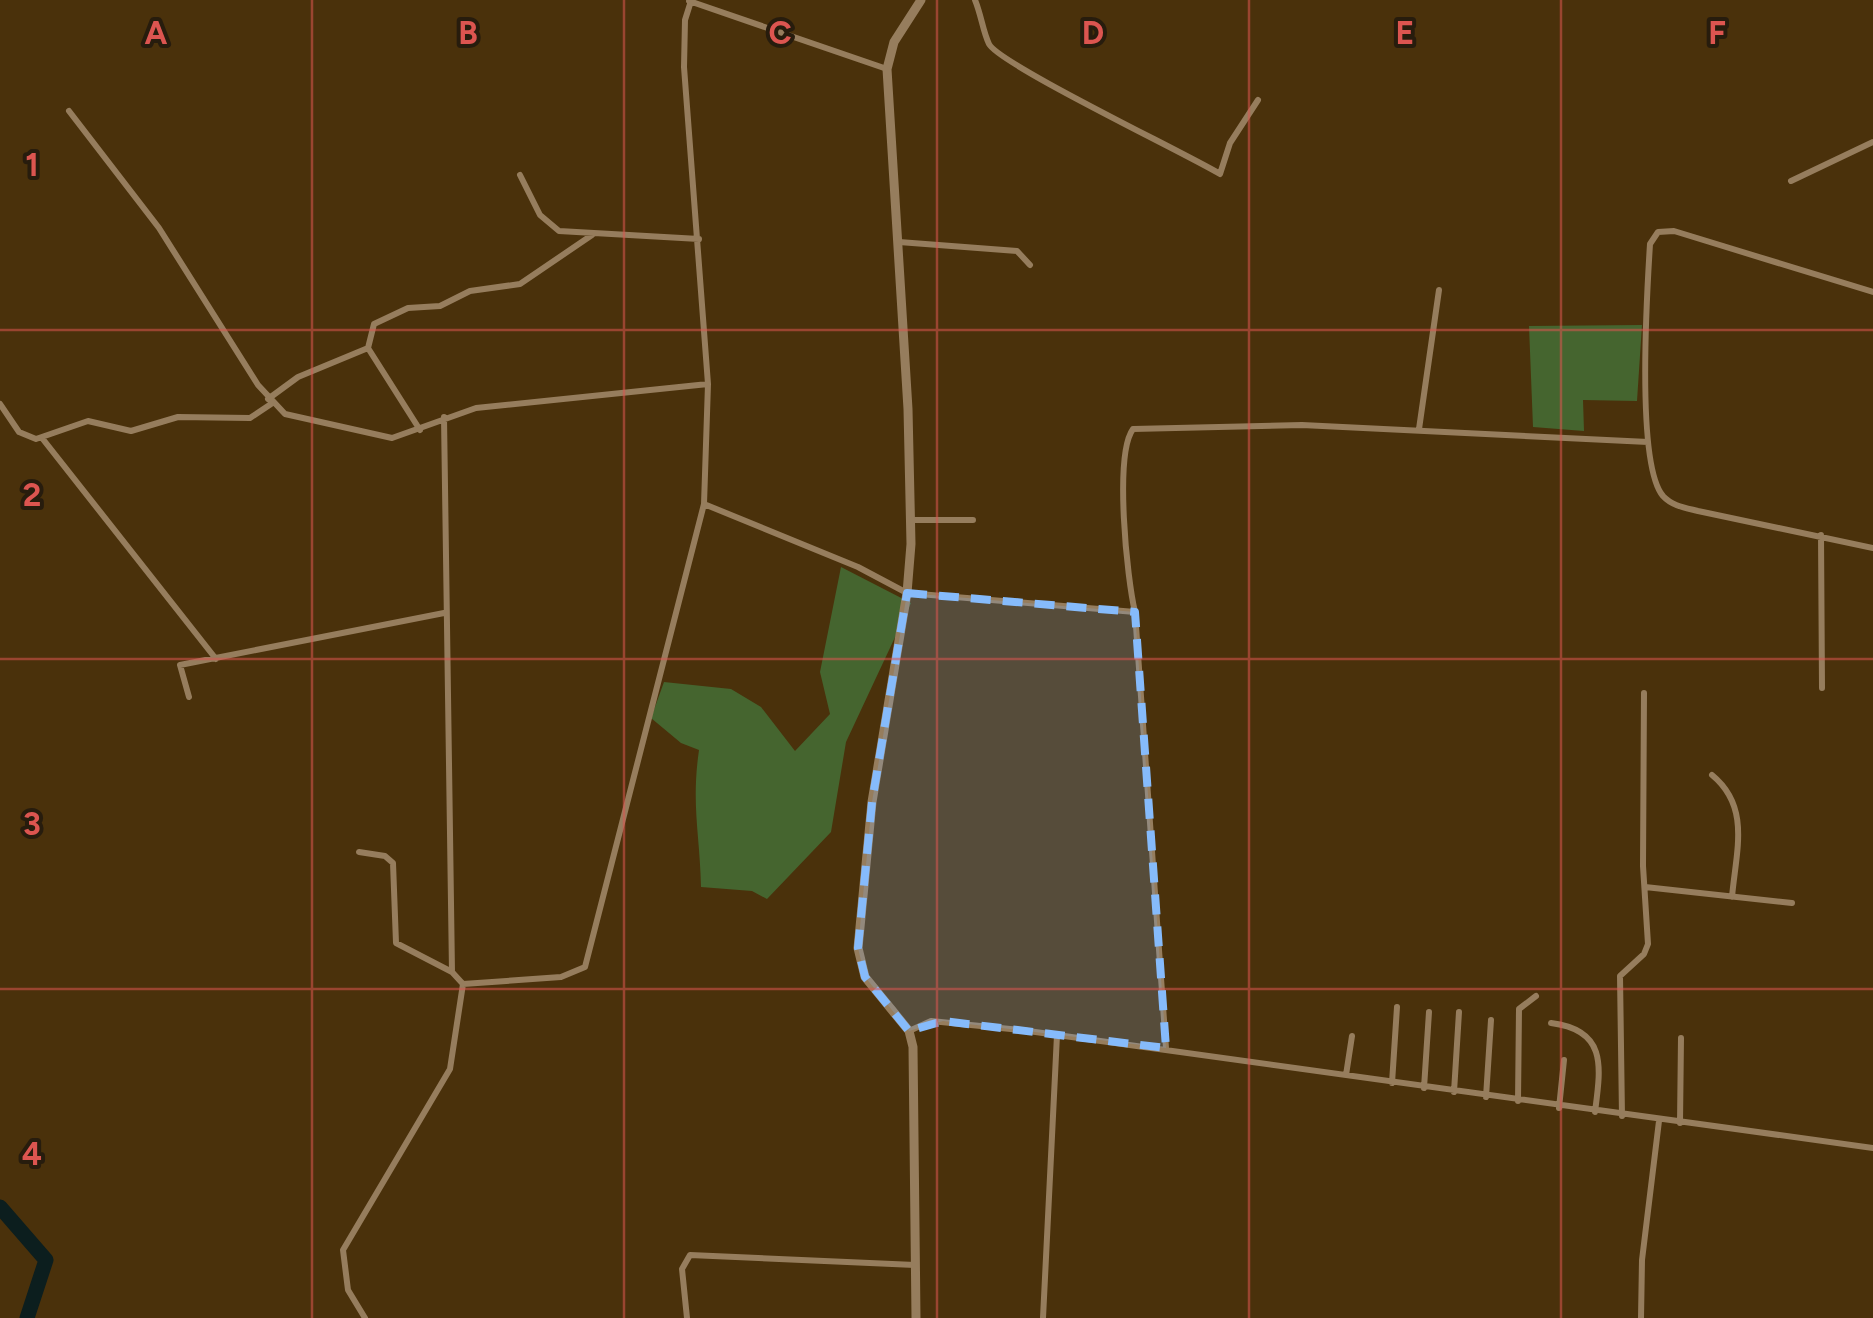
<svg xmlns="http://www.w3.org/2000/svg" width="1873" height="1318" viewBox="0 0 1873 1318" font-family="Figtree,sans-serif">
<style>
.green{fill:#45652f}
.lines{fill:none;stroke-linecap:round;stroke-linejoin:round}
.river{stroke:#0c1e1e;stroke-width:15}
.minor{stroke:#967d5d;stroke-width:6}
.tertiary{stroke:#967d5d;stroke-width:9}
.marked{fill:#86bbfb;fill-opacity:0.2;stroke:#86bbfb;stroke-width:8;stroke-dasharray:20 12;stroke-linejoin:round}
.grid{fill:none;stroke:#dc5550;stroke-width:2.5;stroke-opacity:0.55}
.grid-label{font-size:32px;text-anchor:middle;font-weight:bold;fill:#dc5550;stroke:#271c0d;stroke-width:8;stroke-linejoin:round;paint-order:stroke}
</style>
<rect width="100%" height="100%" fill="#4a310b"/>
<path class="green" d="M1642,325L1637,401L1583,400L1584,431L1533,427L1529,326Z
M841,567L911,603L846,742L831,832L767,899L752,891L701,887C700,835 691,805 699,750L681,743L651,718L664,682L731,689L761,707L795,751L830,714L820,672Z"/>
<g class="lines">
<path class="river" d="M0,1207L46,1260L27,1318"/>
<path class="minor" d="M975,0C981,14 983,32 989,44C999,64 1189,155 1220,174L1230,143L1258,100
M689,1L887,69
M69,111L159,228L258,385L285,414L392,438L476,408L708,384
M520,175L540,215L559,231L699,239
M1791,181L1873,142
M899,242L1017,251L1030,265
M1873,292L1674,231L1658,232L1650,244C1647,291 1636,464 1663,496C1672,506 1686,508 1698,511L1873,548
M268,399L298,377L368,348
M0,404L19,432L36,439L88,421L131,431L178,417L250,418L271,404
M444,417L452,972
M1419,429L1439,290
M420,430L368,348L374,324L408,308L440,306L470,291L520,284L592,235
M42,438L216,659
M704,504L858,567L907,593L1135,612C1127,579 1114,455 1133,429L1302,425L1648,442
M910,520H973
M1821,535L1822,688
M1135,612L1166,1048
M189,697L180,665L444,613
M1712,775C1751,807 1736,851 1732,897
M359,852L385,856L393,863L396,943L452,972L463,984L561,977L585,967L704,504L708,384L684,67L685,20L691,1
M1645,887L1792,903
M1551,1023C1607,1030 1601,1066 1595,1112
M909,1031L931,1021L1021,1030L1873,1148
M1346,1075L1352,1036
M1392,1083L1397,1007
M1424,1088L1429,1012
M1454,1092L1459,1012
M1486,1097L1491,1020
M1518,1101L1519,1009L1536,996
M1559,1108L1564,1060
M1622,1116L1620,976L1644,954L1648,944L1643,866L1644,693
M1680,1123L1681,1038
M365,1318L348,1290L343,1250L450,1069L463,984
M687,1318L682,1269L690,1255L915,1265
M1043,1318L1057,1035
M1641,1318L1642,1260L1659,1121"/>
<path class="tertiary" d="M916,1318L913,1047L909,1031L865,977L858,948L872,802L907,593L911,544L908,409L887,69L894,42L921,0"/>
</g>
<path class="marked" d="M907,593L1135,612L1166,1048L943,1021L909,1031L865,977L858,948L872,802Z"/>
<path class="grid" d="M312,0V1318M624,0V1318M937,0V1318M1249,0V1318M1561,0V1318M0,330H1873M0,659H1873M0,989H1873"/>
<g class="grid-label">
<text x="156" y="44">A</text>
<text x="468" y="44">B</text>
<text x="780" y="44">C</text>
<text x="1093" y="44">D</text>
<text x="1405" y="44">E</text>
<text x="1717" y="44">F</text>
<text x="32" y="176">1</text>
<text x="32" y="506">2</text>
<text x="32" y="835">3</text>
<text x="32" y="1165">4</text>
</g>
</svg>
